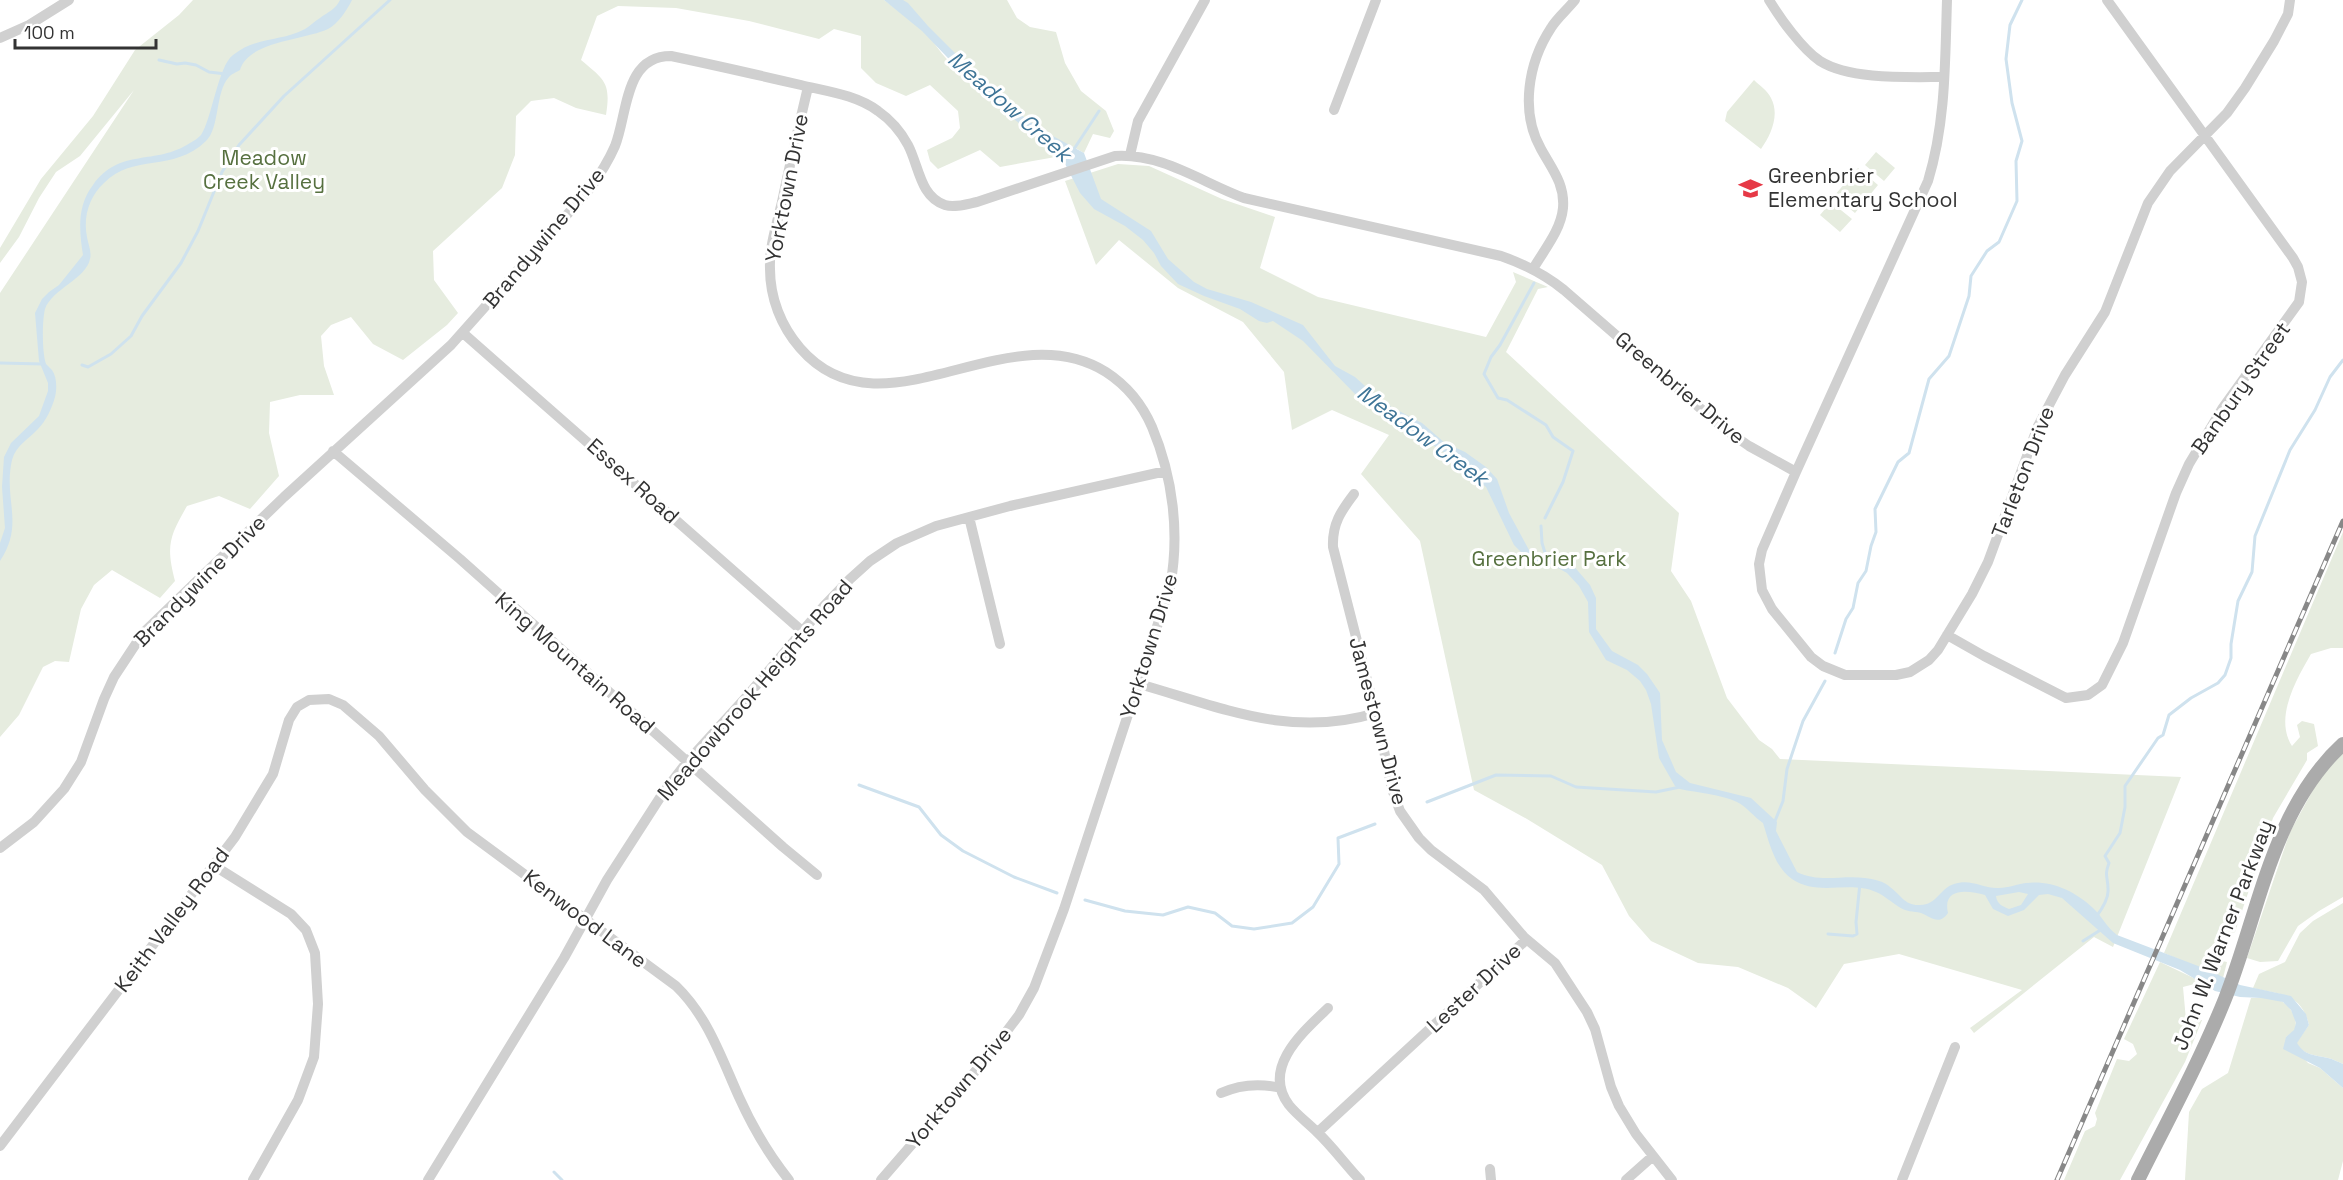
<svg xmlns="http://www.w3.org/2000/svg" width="2343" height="1180" viewBox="0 0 2343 1180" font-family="'Space Grotesk',sans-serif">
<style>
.green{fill:#e6ecdf}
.water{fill:#cfe2ee;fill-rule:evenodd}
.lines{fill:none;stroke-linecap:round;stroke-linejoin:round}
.stream{stroke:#cfe2ee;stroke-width:3}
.minor{stroke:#d0d0d0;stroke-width:10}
.major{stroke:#ababab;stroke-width:14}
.rail-casing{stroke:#888;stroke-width:5}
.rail{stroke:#fff;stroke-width:3;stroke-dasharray:9;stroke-linecap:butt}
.labels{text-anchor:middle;stroke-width:6;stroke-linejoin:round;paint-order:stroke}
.park-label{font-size:21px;fill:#56703f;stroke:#fff}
.poi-label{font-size:21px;fill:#333;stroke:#fff;text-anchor:start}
.street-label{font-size:21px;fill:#333;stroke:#fff}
.water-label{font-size:22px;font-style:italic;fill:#3f7597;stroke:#fff}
</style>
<rect width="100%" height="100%" fill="#fff"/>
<path class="green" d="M193,0H884L903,14L893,0H1007L1017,18L1030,27L1056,32L1065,63L1081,91L1106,111L1114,131L1110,138L1093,134L1084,153L1070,145L1069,147L1020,117L934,43C964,86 1022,120 1061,156L1000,167L980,150L938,169L930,161L927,150L952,138L960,128L958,111L930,85L906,96L876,83L861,68V36L834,29L819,39L749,21L676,8L618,6L597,16L581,60C605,80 611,83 606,115L576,108L554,98L531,101L516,116L515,155L502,188L433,251L434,280L458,313L447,325L403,360L373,344L351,317L331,325L321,336L324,366L334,395H300L270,402L269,433L279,476L250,509L219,496L187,506C169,537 166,546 175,581L160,598L112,570L94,585L81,609L69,662L55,661L43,667L19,715L0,737V293L134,90L80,156L56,172L39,198L19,237L0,263V248L41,179L93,116L135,50L179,15Z
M1754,80C1759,85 1768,91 1771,98C1780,115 1771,135 1761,149L1725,121L1727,112Z
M1876,152L1895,168L1884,181L1865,165Z
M1118,164L1149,166L1222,199L1275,217L1260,268L1318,297L1486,337L1516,282L1513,272L1548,287L1538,289L1506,352L1679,513L1671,571L1691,601L1727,698L1759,740L1772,749L1780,759L2181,777L2113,947L2094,937L1974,1033L1970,1028L2022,990L1899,954L1844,964L1816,1008L1788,988L1738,967L1698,963L1651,941L1629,916L1602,865L1527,819L1474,790L1420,541L1361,474L1389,435L1332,410L1292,430L1284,372L1243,322L1178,288L1119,240L1096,265L1065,181Z
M1858,168L1878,185L1855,213L1834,196Z
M1831,202L1852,219L1840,232L1820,215Z
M2343,532V648H2331L2311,654C2296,680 2274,718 2292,746L2300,737L2297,725L2302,721L2314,724L2318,746L2307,753V760L2273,818L2235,932L2214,944L2206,951L2207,958L2227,962L2223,978L2164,953Z
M2343,753V897L2319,911L2298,926L2278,961L2260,962L2247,958L2290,832L2319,779Z
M2343,903V1064C2338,1062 2333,1059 2328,1058C2315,1055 2305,1056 2296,1043L2309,1025C2301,992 2280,995 2253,988L2259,974L2285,962L2300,933L2313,921Z
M2160,962L2202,982L2183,987L2186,1020H2202L2185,1062L2120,1180H2064L2085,1131L2095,1126L2097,1119L2095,1113L2117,1059L2129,1061L2137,1054L2133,1044L2124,1039Z
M2251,998C2261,998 2272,997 2281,1001C2290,1005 2300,1021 2294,1031C2292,1033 2289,1035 2286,1037L2308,1063L2320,1068L2343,1088V1161L2338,1180H2185L2189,1112L2202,1089L2228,1073Z"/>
<path class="water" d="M340,0H352C347,10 338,24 328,29C305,40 248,41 240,70C237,72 231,74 229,77C215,92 220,128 206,141C173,173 133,153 104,183C89,197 83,217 87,237C88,244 92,252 90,259C86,279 52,289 45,309C42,321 42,353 46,364C47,365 51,369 52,370C57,377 57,389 55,397C52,408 46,421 38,429C29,439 16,445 12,460C3,500 25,523 0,561V543L5,528L2,487L4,457L11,443L39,416L48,391V383L39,361L35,313L42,299L49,292L59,285L83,255C79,230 77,206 93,185C120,147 155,166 190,143C194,141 198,138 201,135C212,119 218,66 233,55C257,36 281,42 305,29C310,26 315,21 320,18C328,12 336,9 340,0Z
M884,0H903L908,3L928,26L966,64L1025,118L1042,130L1084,153L1101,199L1151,231L1168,259L1194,282L1207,289L1251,302L1303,325L1335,366L1355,377L1384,403L1422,423L1445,443L1465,452L1486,467L1497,479L1509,513L1529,550L1572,564L1590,585L1596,598V629L1612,651L1638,665L1647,674L1660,693L1662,740L1676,772L1690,783L1751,798L1777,822L1776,831L1797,872C1819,883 1841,875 1865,878C1873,879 1884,881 1890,887C1901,895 1905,906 1920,905C1937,905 1940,888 1954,884C1971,878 1984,889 1999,888C2008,888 2017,884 2026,883C2051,880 2075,891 2093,908C2102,916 2106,927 2117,935L2206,969L2240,985L2291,996L2306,1014L2309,1025L2297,1043C2305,1056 2315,1055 2328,1058C2333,1059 2338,1062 2343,1064V1088L2320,1068L2283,1049L2286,1037L2294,1030L2296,1023L2291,1010L2283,1002L2261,998L2240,997L2215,991L2180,970L2113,943L2062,898L2048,894L2039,895L2024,910L2008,916L1993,909L1985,895C1968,890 1942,887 1948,913C1939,926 1931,917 1921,913C1913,911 1906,912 1899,907C1891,902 1885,896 1876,892C1849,880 1818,897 1792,879C1775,868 1769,842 1763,823C1754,817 1747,807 1737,802C1720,794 1698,793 1680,789L1675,786L1659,758L1651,704L1646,690L1640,681L1627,670L1606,660L1589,632L1588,602L1579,586L1567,573L1549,563L1529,560L1514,545L1486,487L1455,460L1424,439L1415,438L1385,411L1356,395L1303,341L1273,321L1267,323L1259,321L1240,309L1204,296L1178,284L1161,266L1154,253L1143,240L1125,226L1094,209L1080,193L1061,156L1010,116L970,81L922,31ZM2019,892L2028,894L2021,905L2009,909C2002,906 1997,904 1996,896Z"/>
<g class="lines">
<path class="stream" d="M159,60L177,64L185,63L196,65L209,72L226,74
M1074,149L1099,111
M1534,283L1500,345L1491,357L1484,374L1498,398L1507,400L1546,425L1553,437L1573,451L1563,482L1545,518
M0,363L43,364
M82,365L88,367L111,354L131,336L142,316L181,263L198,231L222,172L239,145L284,96L390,0
M1541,526L1542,543L1546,556
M1835,653L1846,619L1853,608L1858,583L1866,571L1871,546L1876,532L1875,509L1898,462L1909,453L1929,379L1949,356L1969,296L1971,276L1987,251L1999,242L2017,201L2016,161L2022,141L2012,103L2006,59L2010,25L2022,0
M859,785L919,807L941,835L963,851L1014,877L1057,893
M1427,802L1496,775L1551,776L1576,787L1656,792L1680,787
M1775,821L1783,801L1787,769L1803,721L1825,681
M1085,900L1125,911L1163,915L1188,907L1215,913L1232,926L1254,929L1292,923L1313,907L1339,864L1338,838L1375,824
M2096,917C2102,909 2109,898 2108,889C2108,877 2104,876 2109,863L2105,856L2120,833L2125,807V786L2158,738L2163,735L2169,715L2191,698L2218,683L2225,675L2231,658V644L2238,601L2252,572L2255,536L2290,450L2315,410L2330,377L2343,360
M1828,934L1853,936L1857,934L1856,922L1860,883
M2083,941L2102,929
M554,1172L562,1180"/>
<path class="minor" d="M1769,0C1780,18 1802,49 1820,61C1850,80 1909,77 1944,77
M1947,0C1945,61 1946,122 1928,181L1796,472L1762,550L1759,564L1762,590L1772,609L1811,657L1823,666L1845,675H1896L1910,672L1929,660L1938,650L1972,594L1988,562L2038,426L2065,375L2105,312L2148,203L2170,171L2227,113L2245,88L2274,41L2288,14L2290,0
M0,38L29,25L69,0
M808,87C799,125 790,164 782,202C777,223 769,247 770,269C770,298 781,326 800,348C882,443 1006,310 1106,372C1126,385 1142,404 1152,427C1173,477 1180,534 1170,587L1064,909L1034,988L1019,1015L985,1060L881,1180
M1334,110L1376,0
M1130,155L1138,121L1205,0
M1533,269C1544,250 1561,230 1563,208C1565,184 1552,169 1541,149C1520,112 1528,63 1551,28C1557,18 1567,10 1575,0
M463,333L802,631
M333,451L460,559L783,847L817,875
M1354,494C1341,511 1332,524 1333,547L1379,727L1392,789L1400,811L1419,838L1431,850L1484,890L1524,937L1555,963L1587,1012L1595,1029L1611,1087L1619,1106L1636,1134L1672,1180
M969,517L1000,644
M1947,635L1984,656L2066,698L2088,695L2102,685L2123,643L2176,493L2189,464L2222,409L2299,302L2302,282L2298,267L2293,258L2107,0
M1139,684C1221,707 1289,739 1376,713
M0,848L34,822L64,789L81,762L104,699L114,677L143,633L284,497L451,345L589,190C599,176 608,162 615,146C628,113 624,56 671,56C714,65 758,75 801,85C826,91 857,95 878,111C891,120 901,132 908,145C919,166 920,197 945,205C955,208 967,204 977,202L1115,156C1162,153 1201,182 1244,198L1501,256C1524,264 1544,274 1564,290L1723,428L1749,446L1796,472
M213,865L291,914L306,930L315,953L318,1004L314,1057L298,1100L253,1180
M1328,1008C1303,1032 1261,1068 1289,1105C1297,1115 1307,1122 1316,1131C1332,1146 1345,1164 1360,1180
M1221,1093C1241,1084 1260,1083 1281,1088
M1318,1132L1526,940
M0,1146L235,837L273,774L289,720L297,707L309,700L329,699L343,705L379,736L425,790L467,832L676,986C708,1017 721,1057 739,1097C752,1126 769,1155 789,1180
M1490,1169L1491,1180
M428,1180L564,958L607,880L663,793L687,762L748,695L824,606L850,579L870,561L897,543L936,526L1010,506L1166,471
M1626,1180L1653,1156
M1902,1180L1955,1047"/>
<path class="major" d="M2138,1180C2168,1120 2200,1061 2225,999C2259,913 2272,809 2343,744"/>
<defs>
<path id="rail" d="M2057,1180L2343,521"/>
</defs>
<use href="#rail" class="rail-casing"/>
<use href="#rail" class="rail"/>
</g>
<defs>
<symbol id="school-bare" viewBox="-9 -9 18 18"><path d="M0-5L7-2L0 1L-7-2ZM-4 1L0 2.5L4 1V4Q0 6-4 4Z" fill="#e63946" stroke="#fff" stroke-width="2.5" paint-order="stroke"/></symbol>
</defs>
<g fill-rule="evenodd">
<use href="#school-bare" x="1734" y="172" width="33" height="33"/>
</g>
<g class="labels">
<g class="park-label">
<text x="264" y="165">Meadow<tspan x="264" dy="24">Creek Valley</tspan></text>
<text x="1549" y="566">Greenbrier Park</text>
</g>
<g class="poi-label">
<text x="1768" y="183">Greenbrier<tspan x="1768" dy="24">Elementary School</tspan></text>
</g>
<g class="street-label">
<text transform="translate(787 188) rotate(-79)" y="7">Yorktown Drive</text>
<text transform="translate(544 238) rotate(-50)" y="7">Brandywine Drive</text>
<text transform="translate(1680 388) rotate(40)" y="7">Greenbrier Drive</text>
<text transform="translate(2241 388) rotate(-55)" y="7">Banbury Street</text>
<text transform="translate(2023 472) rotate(-69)" y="7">Tarleton Drive</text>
<text transform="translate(633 481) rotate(42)" y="7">Essex Road</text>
<text transform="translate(200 581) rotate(-45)" y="7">Brandywine Drive</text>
<text transform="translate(1149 646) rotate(-73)" y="7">Yorktown Drive</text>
<text transform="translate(575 663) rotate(41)" y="7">King Mountain Road</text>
<text transform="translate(755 690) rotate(-49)" y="7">Meadowbrook Heights Road</text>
<text transform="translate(1378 721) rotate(75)" y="7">Jamestown Drive</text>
<text transform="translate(585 919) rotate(37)" y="7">Kenwood Lane</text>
<text transform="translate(172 920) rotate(-53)" y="7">Keith Valley Road</text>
<text transform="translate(2223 935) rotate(-69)" y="7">John W. Warner Parkway</text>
<text transform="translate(1474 988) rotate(-43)" y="7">Lester Drive</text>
<text transform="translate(959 1088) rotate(-50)" y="7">Yorktown Drive</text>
</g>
<g class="water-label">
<text transform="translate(1010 106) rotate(41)" y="8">Meadow Creek</text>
<text transform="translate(1423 435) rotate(36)" y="8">Meadow Creek</text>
</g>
</g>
<path d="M15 39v9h141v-9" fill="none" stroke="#333333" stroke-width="3"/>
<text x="24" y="39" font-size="18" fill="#333333" stroke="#ffffff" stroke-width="4.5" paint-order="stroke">100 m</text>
</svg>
